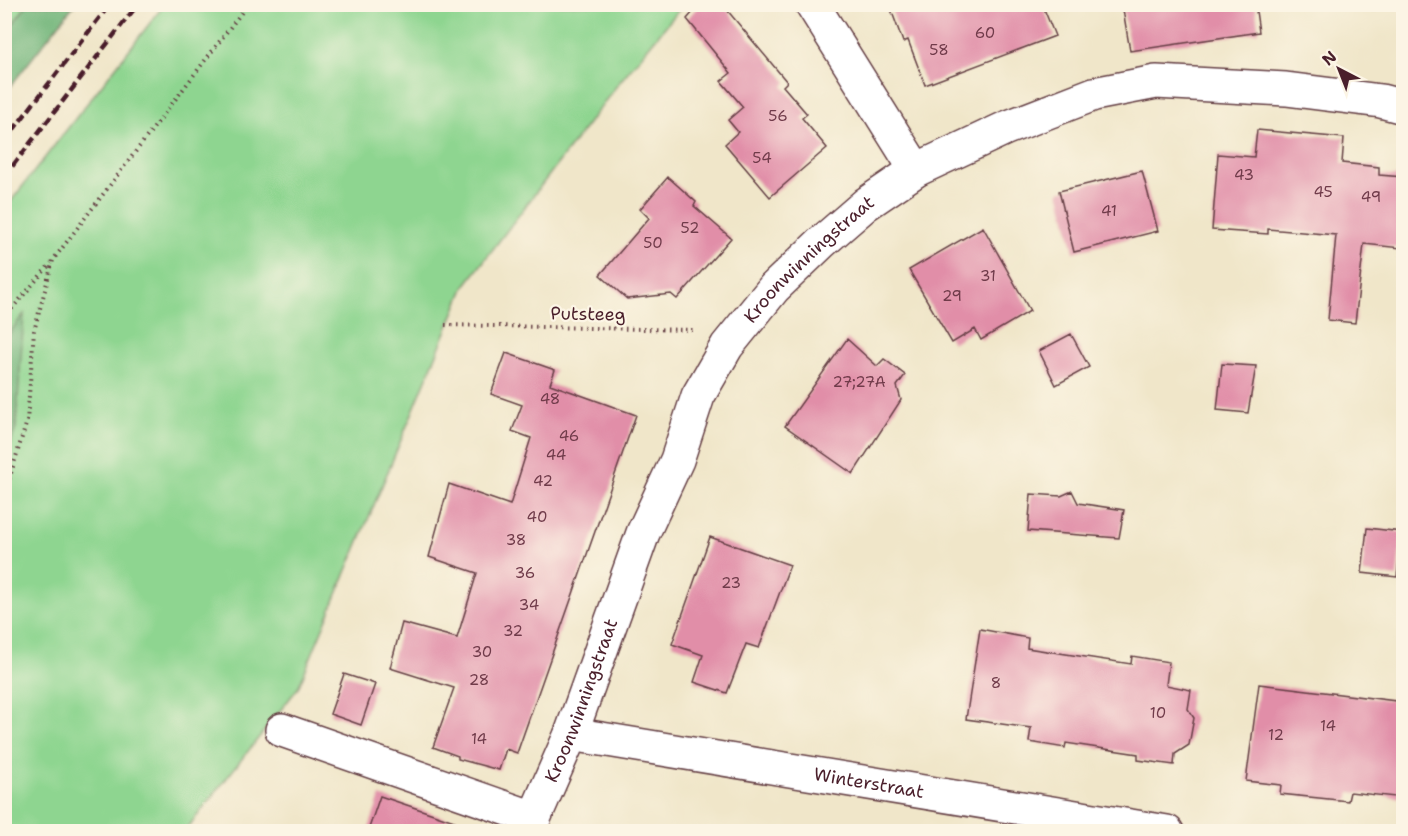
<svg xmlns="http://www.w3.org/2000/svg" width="1408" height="836" viewBox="0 0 1408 836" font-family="'Shantell Sans',sans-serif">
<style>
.green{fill:#8ed590;stroke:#6c7a5e;stroke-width:1.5}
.forest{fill:#72b67a;stroke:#5e6a52;stroke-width:1.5}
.building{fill:#e18ea8}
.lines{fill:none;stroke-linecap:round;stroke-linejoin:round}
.minor-casing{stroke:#633d43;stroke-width:36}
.path{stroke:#633d43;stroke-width:4;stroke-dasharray:1.5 4.5;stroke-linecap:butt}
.minor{stroke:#fff;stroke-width:33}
.rail{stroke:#4a1f2b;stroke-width:4.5;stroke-dasharray:9 4.5;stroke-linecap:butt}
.labels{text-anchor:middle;stroke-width:4.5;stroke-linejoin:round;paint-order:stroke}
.number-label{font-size:15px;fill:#703b4a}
.street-label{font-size:18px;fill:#4a1f2b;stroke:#fcf5e5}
</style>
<rect width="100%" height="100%" fill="#fcf5e5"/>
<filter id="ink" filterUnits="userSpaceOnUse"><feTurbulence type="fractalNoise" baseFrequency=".0167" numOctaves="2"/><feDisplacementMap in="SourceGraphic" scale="12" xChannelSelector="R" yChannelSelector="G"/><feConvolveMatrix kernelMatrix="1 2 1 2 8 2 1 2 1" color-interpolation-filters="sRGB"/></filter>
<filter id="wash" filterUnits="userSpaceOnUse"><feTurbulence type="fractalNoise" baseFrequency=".008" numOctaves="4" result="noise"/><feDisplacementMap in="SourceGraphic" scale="24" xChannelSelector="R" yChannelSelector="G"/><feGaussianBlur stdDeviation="1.35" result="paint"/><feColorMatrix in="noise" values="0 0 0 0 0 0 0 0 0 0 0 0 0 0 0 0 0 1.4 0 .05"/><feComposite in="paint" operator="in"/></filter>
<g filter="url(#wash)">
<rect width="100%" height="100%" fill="#f0e6c9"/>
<path class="green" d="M5,4L27,5L5,34L4,5Z
M164,5H683L618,84L465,286L298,688L185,831H5L4,210Z"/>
<path class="forest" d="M27,5H74L5,93V34Z
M24,314L16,428L5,460V339Z"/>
<g id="blocks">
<path class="building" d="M700,4H722L787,82L783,86L807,114L802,118L827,148L770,197L725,144L738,132L728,120L743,107L721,81L731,73L687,19Z
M889,4H909L920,11L937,4H1042L1055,36L925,85L908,40L903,42Z
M1122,4H1255L1259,32L1130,51Z
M1257,130L1344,138L1342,163L1379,167V175L1404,177L1401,248L1364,244L1355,323L1328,320L1336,235L1268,229V234L1212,230L1218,154L1254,157Z
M1142,171L1158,231L1074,252L1059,191Z
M668,177L696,202L694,206L731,238L677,299L671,294L627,299L600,275L649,218L640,209Z
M983,227L1030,311L981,340L975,329L952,343L909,270Z
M1071,334L1089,367L1056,385L1039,351Z
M847,339L877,366L884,359L905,375L897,386L901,400L853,474L785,426Z
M506,353L555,370L550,384L636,415L517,753L506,749L499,770L458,759V756L433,747L454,688L390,668L402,623L457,638L477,573L429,557L449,484L510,505L531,438L512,431L522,405L491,394Z
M1222,364L1256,366L1248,413L1217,410Z
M1072,491L1078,503L1124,510L1119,538L1028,531L1031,494L1061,496Z
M1367,528L1402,532L1397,577L1362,573Z
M710,537L790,565L759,648L746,644L727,693L694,682L703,655L672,644Z
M980,629L1028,638L1027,648L1131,664L1132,656L1169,662L1166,685L1191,690L1188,709L1194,718L1189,745L1175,754L1174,765L1138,760V754L1066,743L1065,748L1029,742L1031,728L966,719Z
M344,674L375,684L361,725L330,714Z
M1259,684L1404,702V798L1350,792L1348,801L1280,794L1281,785L1246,781Z
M380,796L469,826L468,831H368Z"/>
</g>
</g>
<g filter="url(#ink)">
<use href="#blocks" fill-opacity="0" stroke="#633d43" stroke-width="1.5"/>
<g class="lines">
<defs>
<g id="minor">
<path d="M812,4L916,170"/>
<path d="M282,730L534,818"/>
<path id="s1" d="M571,734L1167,832"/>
<path id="s2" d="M528,832L571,734L643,533L677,460L698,396L727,346L774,288L821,243L866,204L916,170L1006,128L1094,94L1156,82L1286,89L1381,101L1404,107"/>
</g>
</defs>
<use href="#minor" class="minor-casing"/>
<path class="path" d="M4,318L51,263
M445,325L693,330
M4,496L27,421L34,331L53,260L248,4"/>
<use href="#minor" class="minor"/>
<path class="rail" d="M4,142L110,4
M4,177L138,4"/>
</g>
</g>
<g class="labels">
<g class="number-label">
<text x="985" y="38">60</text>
<text x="939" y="55">58</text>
<text x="778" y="121">56</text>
<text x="762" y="163">54</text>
<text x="1244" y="180">43</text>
<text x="1323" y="197">45</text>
<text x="1371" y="202">49</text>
<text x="1109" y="216">41</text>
<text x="690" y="233">52</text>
<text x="653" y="248">50</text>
<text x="988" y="281">31</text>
<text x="952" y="301">29</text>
<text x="859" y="387">27;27A</text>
<text x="550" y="404">48</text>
<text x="569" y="441">46</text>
<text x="556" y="460">44</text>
<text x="543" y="486">42</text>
<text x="537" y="522">40</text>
<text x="516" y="545">38</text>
<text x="525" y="578">36</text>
<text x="731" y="588">23</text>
<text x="529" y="610">34</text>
<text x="513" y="636">32</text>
<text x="482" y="657">30</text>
<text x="479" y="685">28</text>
<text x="996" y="688">8</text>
<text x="1158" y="718">10</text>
<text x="1328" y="731">14</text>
<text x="1276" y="740">12</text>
<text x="479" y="744">14</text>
</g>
<g class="street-label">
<text dy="6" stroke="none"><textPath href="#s2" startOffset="646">Kroonwinningstraat</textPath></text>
<text transform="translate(588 314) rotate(1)" y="6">Putsteeg</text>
<text dy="6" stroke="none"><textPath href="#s2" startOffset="142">Kroonwinningstraat</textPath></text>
<text dy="6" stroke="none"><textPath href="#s1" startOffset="302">Winterstraat</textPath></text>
</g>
</g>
<rect width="1408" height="836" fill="none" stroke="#fcf5e5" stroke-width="24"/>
<g transform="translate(1339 69) rotate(318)" stroke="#fcf5e5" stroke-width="4.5" paint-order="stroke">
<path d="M0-4.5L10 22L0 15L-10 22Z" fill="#4a1f2b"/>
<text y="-9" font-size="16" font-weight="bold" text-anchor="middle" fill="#4a1f2b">N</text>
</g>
</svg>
